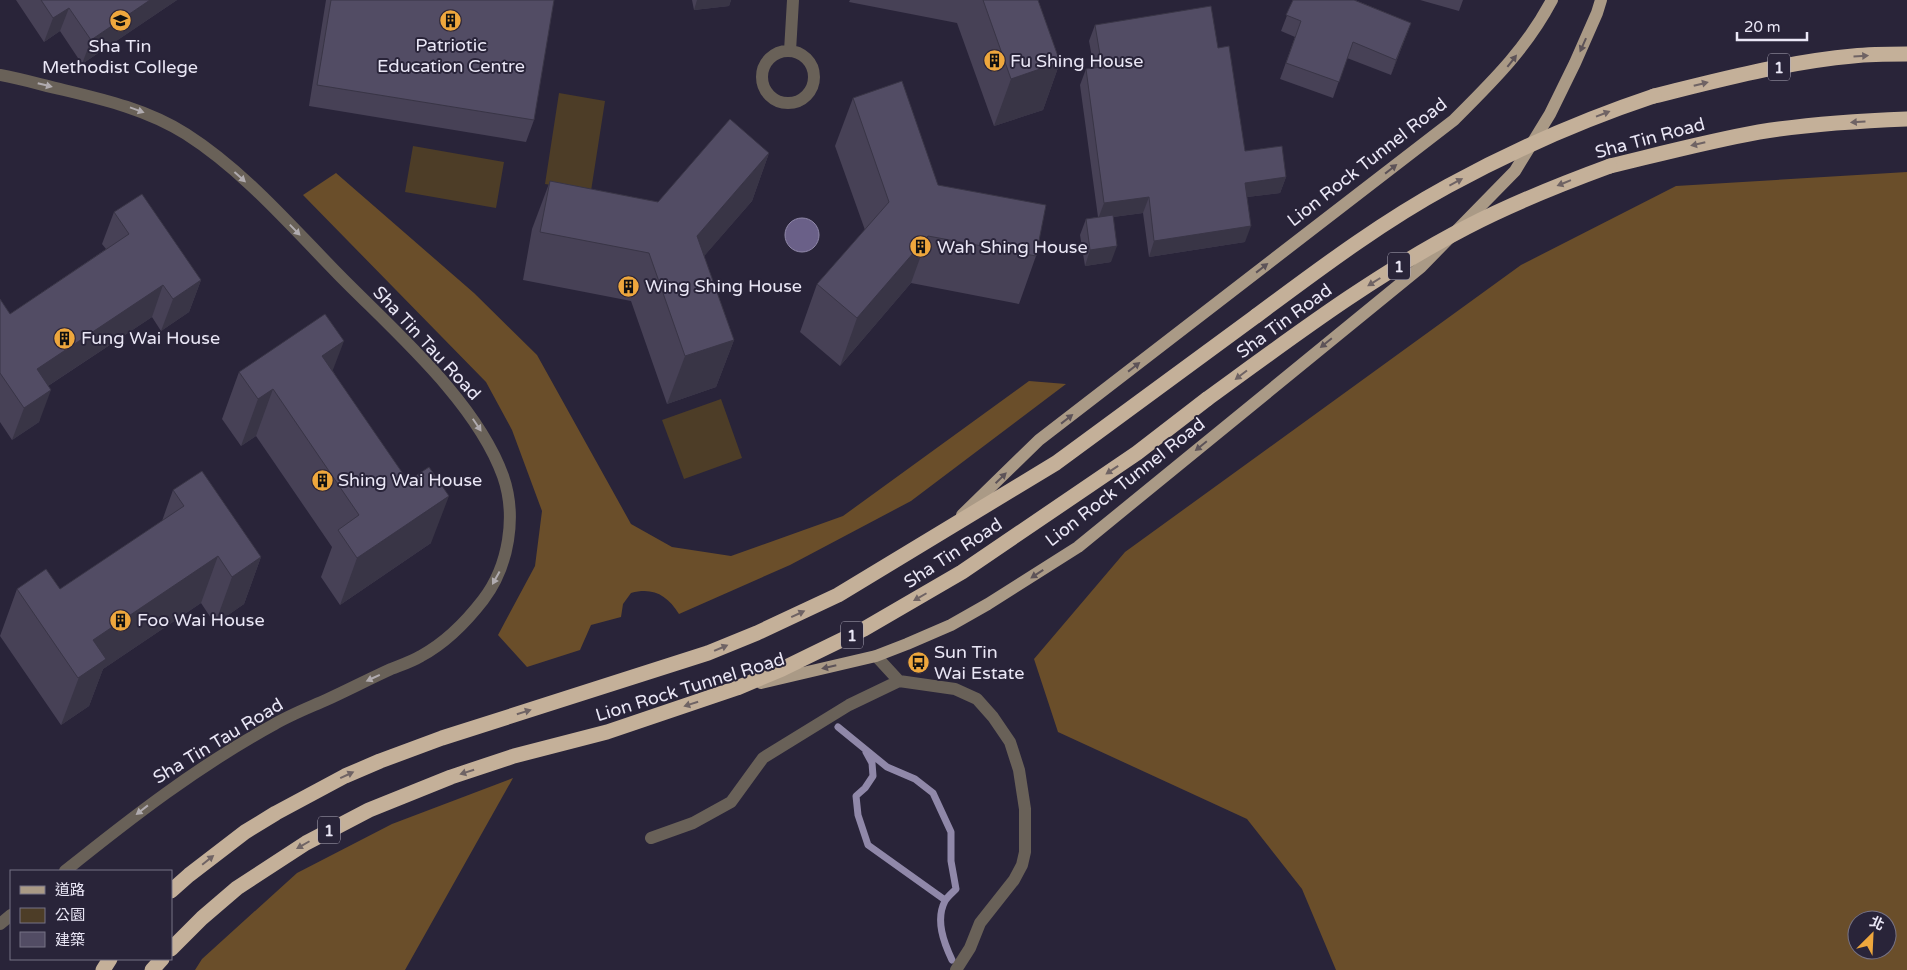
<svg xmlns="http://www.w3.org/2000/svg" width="1907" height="970" viewBox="0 0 1907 970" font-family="'Varela Round','Noto Sans TC',sans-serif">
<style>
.green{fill:#4d3d27}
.forest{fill:#6a4e2a;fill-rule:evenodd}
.water{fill:#6a6088;stroke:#9088a9}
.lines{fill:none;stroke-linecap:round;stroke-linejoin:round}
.stream{stroke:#9088a9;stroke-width:7}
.street{stroke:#696158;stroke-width:12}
.primary{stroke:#aa9a86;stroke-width:12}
.highway{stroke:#c4b099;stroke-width:15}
.highway-bridge{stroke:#c4b099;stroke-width:15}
.wall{fill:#474156}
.shaded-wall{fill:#393546}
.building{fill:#524c64;stroke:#393546}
.oneway{fill:#5d5358}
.oneway2{fill:#6f6364}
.oneway3{fill:#b0abaf}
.labels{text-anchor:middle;stroke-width:4;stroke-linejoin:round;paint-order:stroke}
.shield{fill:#292439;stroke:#b0acbd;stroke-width:1}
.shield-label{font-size:16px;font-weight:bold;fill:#eae7f6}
.poi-label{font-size:18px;fill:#eae7f6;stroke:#292439;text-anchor:start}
.street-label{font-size:18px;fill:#eae7f6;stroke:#292439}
</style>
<rect width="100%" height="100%" fill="#292439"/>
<path class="green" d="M559,93L605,101L591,191L545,184Z
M413,146L504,162L496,208L405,192Z
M721,399L742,458L684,479L662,420Z"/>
<path class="forest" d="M1907,172V970H1336L1302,889L1247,819L1058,732L1034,659L1125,552L1521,265L1676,186ZM1857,920H1887V950H1857Z
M336,173L474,293L537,355L631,524L672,547L731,556L843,516L1029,381L1066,384L911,501L790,565L679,614C667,595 653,587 631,593L623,604L621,617L591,625L580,650L527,667L498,635L535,566L542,511L512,430L486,382L303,195Z
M513,778L405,970H195L202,959L297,873L392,824Z"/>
<path class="water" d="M785 235a17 17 0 1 1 34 0a17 17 0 1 1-34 0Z"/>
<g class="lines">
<path class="stream" d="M838,727L887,767L915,779L933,793L951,832V861L956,889C953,892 947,897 945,901C935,920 944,943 952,960
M866,752L872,763L873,776L865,788L856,796L858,815L868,845L945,900"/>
<path class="street" d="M790,51L793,0
M762 77a26 26 0 1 1 52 0a26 26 0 1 1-52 0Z
M0,75C22,79 42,85 64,90C106,100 148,110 186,134C244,171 291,226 339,275C394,331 476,401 503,476C517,516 509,566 483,600C466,622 445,643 421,656C411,662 401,665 391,669C369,679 348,690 326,700C308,708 290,715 273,725C198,766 131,818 65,871
M876,656L899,681L955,689L977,699L993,717L1010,742L1019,770L1025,809V852L1022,865L1014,880L980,923L970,948L956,970
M651,838L693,823L731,802L763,758L849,705L899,681
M0,924L11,915"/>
<path class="primary" d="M962,515L1039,440L1454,120C1493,81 1526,49 1552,0
M761,683L876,656L907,644L951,625L988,604L1078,547L1421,267L1515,171L1550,114L1575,63L1597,13L1601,0"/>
<path class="highway" d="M1654,96C1719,80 1786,62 1853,56C1871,54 1889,54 1907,54
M1610,166C1660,154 1709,141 1759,132C1808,124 1857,121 1907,119
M171,891L189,875L245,832L276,813L345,776L380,761L442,738L708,653L757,633L838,595L1056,463L1256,316
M171,949L202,918L237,888L306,843L369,810L451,777L514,756L607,732L737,688L782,669L864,629L962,572L1137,453L1207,399
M103,970L110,959
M152,970L162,959"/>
<path class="highway-bridge" d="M1256,316C1318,270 1380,223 1448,186C1514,150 1582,120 1654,96
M1207,399C1291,338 1374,275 1467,227C1513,203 1561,184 1610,166"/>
</g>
<path class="wall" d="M16,0H177L82,64L60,31L44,42Z
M326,0H554L534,120L526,142L309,106Z
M692,0H731L729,6L694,10Z
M850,0H1038L1060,62L1043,110L994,126L957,23L849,2Z
M1293,0H1355L1411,23L1391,75L1347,58L1333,98L1280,79L1295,37L1281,31Z
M1420,0H1463L1459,11Z
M1095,25L1218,48L1245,151L1286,177L1280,193L1247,197L1245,242L1149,257L1143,213L1113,217L1111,262L1085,266L1080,235L1086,219L1098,217L1080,85L1086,69L1094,68L1089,41Z
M853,98L938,185L1036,256L1019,304L911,283L840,366L800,332L817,284L865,230L835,146Z
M769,153L752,201L704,256L734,340L716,387L667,404L631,301L523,280L532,229L550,181L658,202Z
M114,212L201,280L189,312L161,331L152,317L48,386L39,422L12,440L0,422V299L10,314L106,249L102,244Z
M333,371L431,543L340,605L321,577L332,547L256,436L241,446L222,419L239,372Z
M173,490L261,557L244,604L215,624L201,603L103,669L89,706L61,725L0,636L17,589H60L162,521Z"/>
<path class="shaded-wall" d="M150,0H177L82,64L91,40Z
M697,0H731L729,6L694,10Z
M69,8L60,31L44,42L53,18Z
M1411,23L1405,39L1391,75L1396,60Z
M1060,62L1043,110L994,126L1011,79Z
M769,153L752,201L680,284L697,236Z
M1286,177L1280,193L1239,198L1245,183Z
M1149,197L1143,213L1098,219L1104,203Z
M1251,226L1245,242L1149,257L1154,241Z
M928,236L911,283L840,366L857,318Z
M1117,246L1111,262L1085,266L1090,250Z
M201,280L189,312L161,331L173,299Z
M163,285L152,317L25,401L37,369Z
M734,340L716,387L667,404L685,356Z
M344,341L326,388L322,356Z
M273,389L256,436L241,446L258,399Z
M51,390L39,422L12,440L24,408Z
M449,496L431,543L340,605L357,558Z
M218,556L201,603L103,669L89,706L61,725L93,640Z
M261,557L244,604L215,624L232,577Z"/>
<path class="building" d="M41,0H150L91,40L69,8L53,18Z
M331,0H554L534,120L317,85Z
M983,0H1038L1060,62L1011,79Z
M1293,0H1354L1411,23L1396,60L1353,42L1339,82L1286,63L1301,21L1286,15Z
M1211,6L1218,48L1229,46L1245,151L1282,146L1286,177L1245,183L1251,226L1154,241L1149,197L1104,203L1086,69L1102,67L1095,25Z
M902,81L938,185L1046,205L1036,256L928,236L857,318L817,284L889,202L853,98Z
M730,119L769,153L697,236L734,340L685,356L649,253L540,232L550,181L658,202Z
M142,194L201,280L173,299L163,285L37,369L51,390L24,408L0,373V299L10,314L129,234L114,212Z
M1113,215L1117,246L1090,250L1086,219Z
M325,314L344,341L322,356L408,481L429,467L449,496L357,558L338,530L359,515L273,389L258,399L239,372Z
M202,471L261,557L232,577L218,556L93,640L106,659L78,678L17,589L46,569L60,589L184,506L173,490Z"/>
<defs><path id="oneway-solid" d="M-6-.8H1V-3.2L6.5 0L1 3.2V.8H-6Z" transform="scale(1.25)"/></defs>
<g class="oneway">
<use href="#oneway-solid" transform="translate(1583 45) rotate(114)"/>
<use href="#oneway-solid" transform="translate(1512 61) rotate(-52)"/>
<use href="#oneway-solid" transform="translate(1391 169) rotate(-38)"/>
<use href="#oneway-solid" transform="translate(1262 268) rotate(-38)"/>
<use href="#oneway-solid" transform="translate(1326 343) rotate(141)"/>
<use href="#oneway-solid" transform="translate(1134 367) rotate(-38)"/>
<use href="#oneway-solid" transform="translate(1067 419) rotate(-38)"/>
<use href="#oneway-solid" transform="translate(1201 446) rotate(141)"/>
<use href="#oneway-solid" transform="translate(1001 478) rotate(-44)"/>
<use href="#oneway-solid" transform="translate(1037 574) rotate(147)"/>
<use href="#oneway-solid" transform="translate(829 667) rotate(167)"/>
</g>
<g class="oneway2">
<use href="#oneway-solid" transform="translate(1861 56) rotate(-3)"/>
<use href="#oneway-solid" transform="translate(1701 84) rotate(-14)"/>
<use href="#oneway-solid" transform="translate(1603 114) rotate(-21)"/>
<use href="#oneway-solid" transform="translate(1858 122) rotate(176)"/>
<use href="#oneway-solid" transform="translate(1698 144) rotate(167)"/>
<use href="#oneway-solid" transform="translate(1456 182) rotate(-28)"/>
<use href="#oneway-solid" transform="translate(1564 183) rotate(158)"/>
<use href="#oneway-solid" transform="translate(1374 282) rotate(148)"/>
<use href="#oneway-solid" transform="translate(1241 375) rotate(143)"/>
<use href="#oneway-solid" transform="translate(1112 470) rotate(146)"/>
<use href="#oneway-solid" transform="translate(920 597) rotate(150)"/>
<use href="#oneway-solid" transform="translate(798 614) rotate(-25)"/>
<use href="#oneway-solid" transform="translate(721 648) rotate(-23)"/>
<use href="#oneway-solid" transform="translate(691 704) rotate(162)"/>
<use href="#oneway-solid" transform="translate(524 712) rotate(-17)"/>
<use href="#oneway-solid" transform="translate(467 772) rotate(162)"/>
<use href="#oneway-solid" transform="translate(347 775) rotate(-25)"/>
<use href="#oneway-solid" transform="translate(303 845) rotate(150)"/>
<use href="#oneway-solid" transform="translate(208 860) rotate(-39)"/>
</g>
<g class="oneway3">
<use href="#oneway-solid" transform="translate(45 85) rotate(14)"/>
<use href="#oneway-solid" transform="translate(137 110) rotate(20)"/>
<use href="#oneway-solid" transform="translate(240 177) rotate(42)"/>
<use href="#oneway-solid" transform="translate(295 230) rotate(46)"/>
<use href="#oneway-solid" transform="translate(477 425) rotate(56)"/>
<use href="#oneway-solid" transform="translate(496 578) rotate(119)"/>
<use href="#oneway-solid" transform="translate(373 678) rotate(155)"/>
<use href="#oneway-solid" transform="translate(142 810) rotate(142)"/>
</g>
<defs>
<symbol id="building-disc" viewBox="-11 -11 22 22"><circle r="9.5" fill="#eea73d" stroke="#292439"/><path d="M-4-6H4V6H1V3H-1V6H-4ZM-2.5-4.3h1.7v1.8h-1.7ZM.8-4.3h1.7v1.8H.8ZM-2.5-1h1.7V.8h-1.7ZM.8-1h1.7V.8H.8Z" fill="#111"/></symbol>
<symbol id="school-disc" viewBox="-11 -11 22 22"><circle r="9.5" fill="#eea73d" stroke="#292439"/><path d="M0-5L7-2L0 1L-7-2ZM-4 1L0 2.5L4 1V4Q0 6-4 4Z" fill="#111"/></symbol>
<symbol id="bus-disc" viewBox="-11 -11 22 22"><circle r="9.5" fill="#eea73d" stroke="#292439"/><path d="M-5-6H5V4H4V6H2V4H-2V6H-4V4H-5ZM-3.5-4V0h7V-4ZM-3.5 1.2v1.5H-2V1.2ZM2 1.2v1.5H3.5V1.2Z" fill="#111"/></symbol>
</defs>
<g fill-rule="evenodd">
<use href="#building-disc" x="438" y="8" width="25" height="25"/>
<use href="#school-disc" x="108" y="8" width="25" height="25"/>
<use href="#building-disc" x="982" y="48" width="25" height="25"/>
<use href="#building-disc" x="908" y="234" width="25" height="25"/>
<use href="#building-disc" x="616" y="274" width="25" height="25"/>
<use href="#building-disc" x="52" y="326" width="25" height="25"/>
<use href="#building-disc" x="310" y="468" width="25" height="25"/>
<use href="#building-disc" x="108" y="608" width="25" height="25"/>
<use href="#bus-disc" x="906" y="650" width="25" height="25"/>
</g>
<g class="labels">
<g class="shield">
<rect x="1768" y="53.5" width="22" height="27" rx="4"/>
<rect x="1388" y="252.5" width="22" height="27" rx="4"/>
<rect x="841" y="621.5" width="22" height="27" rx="4"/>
<rect x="318" y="816.5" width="22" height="27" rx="4"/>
</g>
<g class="shield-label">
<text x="1779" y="73">1</text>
<text x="1399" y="272">1</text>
<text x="852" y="641">1</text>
<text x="329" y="836">1</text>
</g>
<g class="poi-label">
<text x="451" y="51" text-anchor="middle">Patriotic<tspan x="451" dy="21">Education Centre</tspan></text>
<text x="120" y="52" text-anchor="middle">Sha Tin<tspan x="120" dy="21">Methodist College</tspan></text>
<text x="1010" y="67">Fu Shing House</text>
<text x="937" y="253">Wah Shing House</text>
<text x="645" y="292">Wing Shing House</text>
<text x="81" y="344">Fung Wai House</text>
<text x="338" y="486">Shing Wai House</text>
<text x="137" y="626">Foo Wai House</text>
<text x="934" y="658">Sun Tin<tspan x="934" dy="21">Wai Estate</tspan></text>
</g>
<g class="street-label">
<text transform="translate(1650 138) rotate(-15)" y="6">Sha Tin Road</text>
<text transform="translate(1367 162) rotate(-38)" y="6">Lion Rock Tunnel Road</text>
<text transform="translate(1284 321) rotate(-36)" y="6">Sha Tin Road</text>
<text transform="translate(427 343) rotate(47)" y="6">Sha Tin Tau Road</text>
<text transform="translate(1125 482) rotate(-38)" y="6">Lion Rock Tunnel Road</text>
<text transform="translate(953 553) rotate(-33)" y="6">Sha Tin Road</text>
<text transform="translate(690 687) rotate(-17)" y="6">Lion Rock Tunnel Road</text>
<text transform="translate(218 741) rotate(-31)" y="6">Sha Tin Tau Road</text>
</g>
</g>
<rect x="10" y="870" width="162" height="90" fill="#292439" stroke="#767285"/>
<rect x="20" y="886" width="25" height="8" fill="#aa9a86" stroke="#767285"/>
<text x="55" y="895" font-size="15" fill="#eae7f6">道路</text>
<rect x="20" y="908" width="25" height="15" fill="#4d3d27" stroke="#767285"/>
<text x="55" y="920" font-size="15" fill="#eae7f6">公園</text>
<rect x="20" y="932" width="25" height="15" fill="#524c64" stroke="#767285"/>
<text x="55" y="945" font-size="15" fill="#eae7f6">建築</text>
<g transform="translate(1872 935) rotate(24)"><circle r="24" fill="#292439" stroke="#767285"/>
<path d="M0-4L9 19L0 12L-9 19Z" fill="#eea73d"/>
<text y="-8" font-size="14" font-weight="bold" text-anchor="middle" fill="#eae7f6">北</text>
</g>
<path d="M1737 32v8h70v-8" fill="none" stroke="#eae7f6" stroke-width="2.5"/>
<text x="1744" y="32" font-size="15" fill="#eae7f6" stroke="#292439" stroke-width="4" paint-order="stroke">20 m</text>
</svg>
